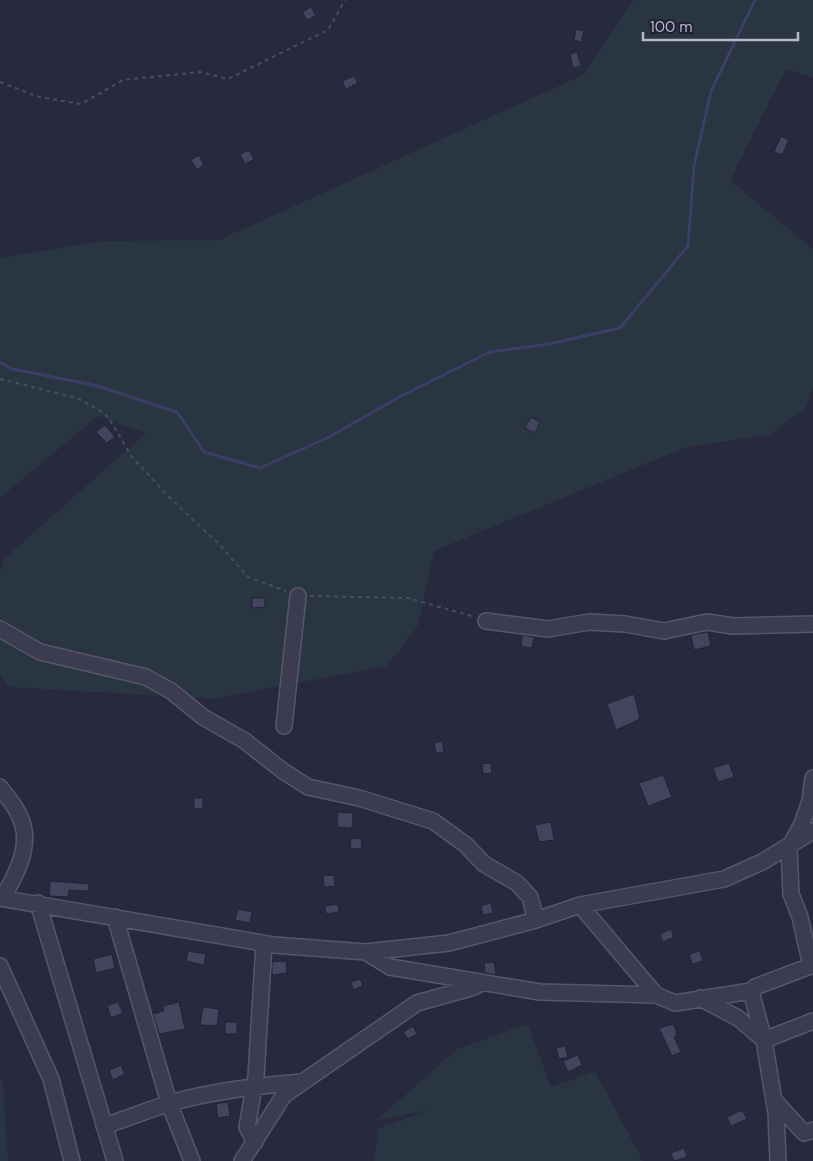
<svg xmlns="http://www.w3.org/2000/svg" width="813" height="1161" viewBox="0 0 813 1161" font-family="'DM Sans',sans-serif">
<style>
.green{fill:#293540}
.lines{fill:none;stroke-linecap:round;stroke-linejoin:round}
.stream{stroke:#3b3f65;stroke-width:3}
.building{fill:#43455f;stroke:#222337}
.minor-casing{stroke:#56576a;stroke-width:18}
.path{stroke:#44515a;stroke-width:2;stroke-dasharray:4 4;stroke-linecap:butt}
.minor{stroke:#3b3c4f;stroke-width:15}
</style>
<rect width="100%" height="100%" fill="#27293f"/>
<path class="green" d="M633,0H813V78L786,69L730,180L813,249V387L806,407L770,435L687,447L434,551L418,626L387,666L212,699L9,687L0,675V572L5,558L146,433L98,416L0,498V258L102,241L219,240L583,75Z
M528,1024L551,1087L595,1071L643,1161H374L378,1128L427,1111L377,1120L457,1049Z
M0,1077L3,1082L8,1161H0Z"/>
<g class="lines">
<path class="stream" d="M0,362L12,369L94,385L177,412L204,452L260,468L327,438L405,394L490,352L549,344L620,328L688,246L694,166L711,91L755,0"/>
</g>
<path class="building" d="M311,7L316,16L307,20L302,12Z
M576,29L584,31L581,42L574,40Z
M577,52L581,66L573,68L570,54Z
M354,76L358,83L346,89L342,81Z
M781,136L789,140L782,155L774,152Z
M249,150L254,159L245,164L240,154Z
M199,155L204,165L197,170L191,160Z
M531,417L540,422L535,433L525,428Z
M105,425L115,437L107,443L96,432Z
M252,598H265V607L252,608Z
M708,632L711,646L694,650L691,635Z
M522,635L534,637L532,648L521,646Z
M634,694L640,719L616,730L607,704Z
M442,741L444,752L436,753L434,743Z
M491,763L492,773L483,774L482,764Z
M729,763L734,777L718,782L713,768Z
M663,775L672,797L648,806L639,783Z
M194,798H203V809H194Z
M338,812L353,813L352,828L337,827Z
M551,822L554,840L539,842L535,825Z
M351,838L362,839L361,849L350,848Z
M334,875L335,886L324,887L323,876Z
M50,881L89,884L88,891L69,890L68,897L49,896Z
M491,903L493,913L483,915L481,906Z
M338,904L339,912L326,914L325,906Z
M238,909L252,912L250,923L235,920Z
M671,929L674,937L663,942L660,934Z
M188,951L206,954L204,965L186,961Z
M700,951L703,961L692,964L689,954Z
M112,954L115,968L96,973L93,959Z
M286,961L287,973L272,975V962Z
M494,962L496,975L485,973L484,963Z
M360,979L363,986L353,990L351,982Z
M118,1002L123,1013L111,1018L107,1006Z
M179,1002L185,1029L159,1034L153,1014L164,1011L163,1006Z
M203,1007L219,1009L217,1026L200,1025Z
M225,1022H237V1034H225Z
M674,1024L677,1036L674,1037L681,1052L672,1056L659,1028Z
M413,1026L417,1034L408,1039L403,1032Z
M565,1046L568,1057L559,1059L556,1048Z
M578,1055L582,1065L568,1072L563,1061Z
M121,1065L125,1074L113,1080L109,1070Z
M228,1102L230,1116L218,1118L216,1104Z
M742,1110L747,1119L731,1126L727,1117Z
M684,1148L687,1157L674,1161L671,1153Z"/>
<g class="lines">
<defs>
<path id="minor" d="M486,621L548,629L589,622L625,624L664,631L707,622L733,626L813,624
M0,629L40,652L146,677L171,691L203,717L245,741L283,771L308,787L359,798L433,821L466,845L484,864L517,883L530,897L536,920
M284,726L298,596
M0,787C6,796 14,804 18,813C34,841 18,872 3,897
M0,898L274,945L366,952L449,943L536,920L580,905L724,879L762,862L813,831
M38,903L115,1161
M580,905L656,995
M115,917L169,1103L192,1161
M366,952L390,967L540,992L656,995L675,1003L751,991L755,987L813,965
M0,966L51,1079L72,1161
M811,966L800,917L791,894L789,848L802,824L810,801L813,778
M751,991L764,1040L776,1113L778,1161
M700,998L738,1018L764,1040L813,1021
M774,1100L804,1133L813,1130
M104,1126C126,1119 148,1110 170,1103C213,1091 256,1086 301,1082
M255,1142L247,1127L256,1076L264,944
M242,1161L284,1095L417,1003L471,988L482,983"/>
</defs>
<use href="#minor" class="minor-casing"/>
<path class="path" d="M0,82L39,97L81,104L123,80L200,72L228,79L328,30L345,0
M0,379L77,398L101,411L108,417L132,457L170,498L220,545L248,577L286,591
M310,596L408,598L475,617"/>
<use href="#minor" class="minor"/>
</g>
<path d="M643 32v8h155v-8" fill="none" stroke="#b7b8ca" stroke-width="2.5"/>
<text x="650" y="32" font-size="15" fill="#b7b8ca" stroke="#202135" stroke-width="4" paint-order="stroke">100 m</text>
</svg>
